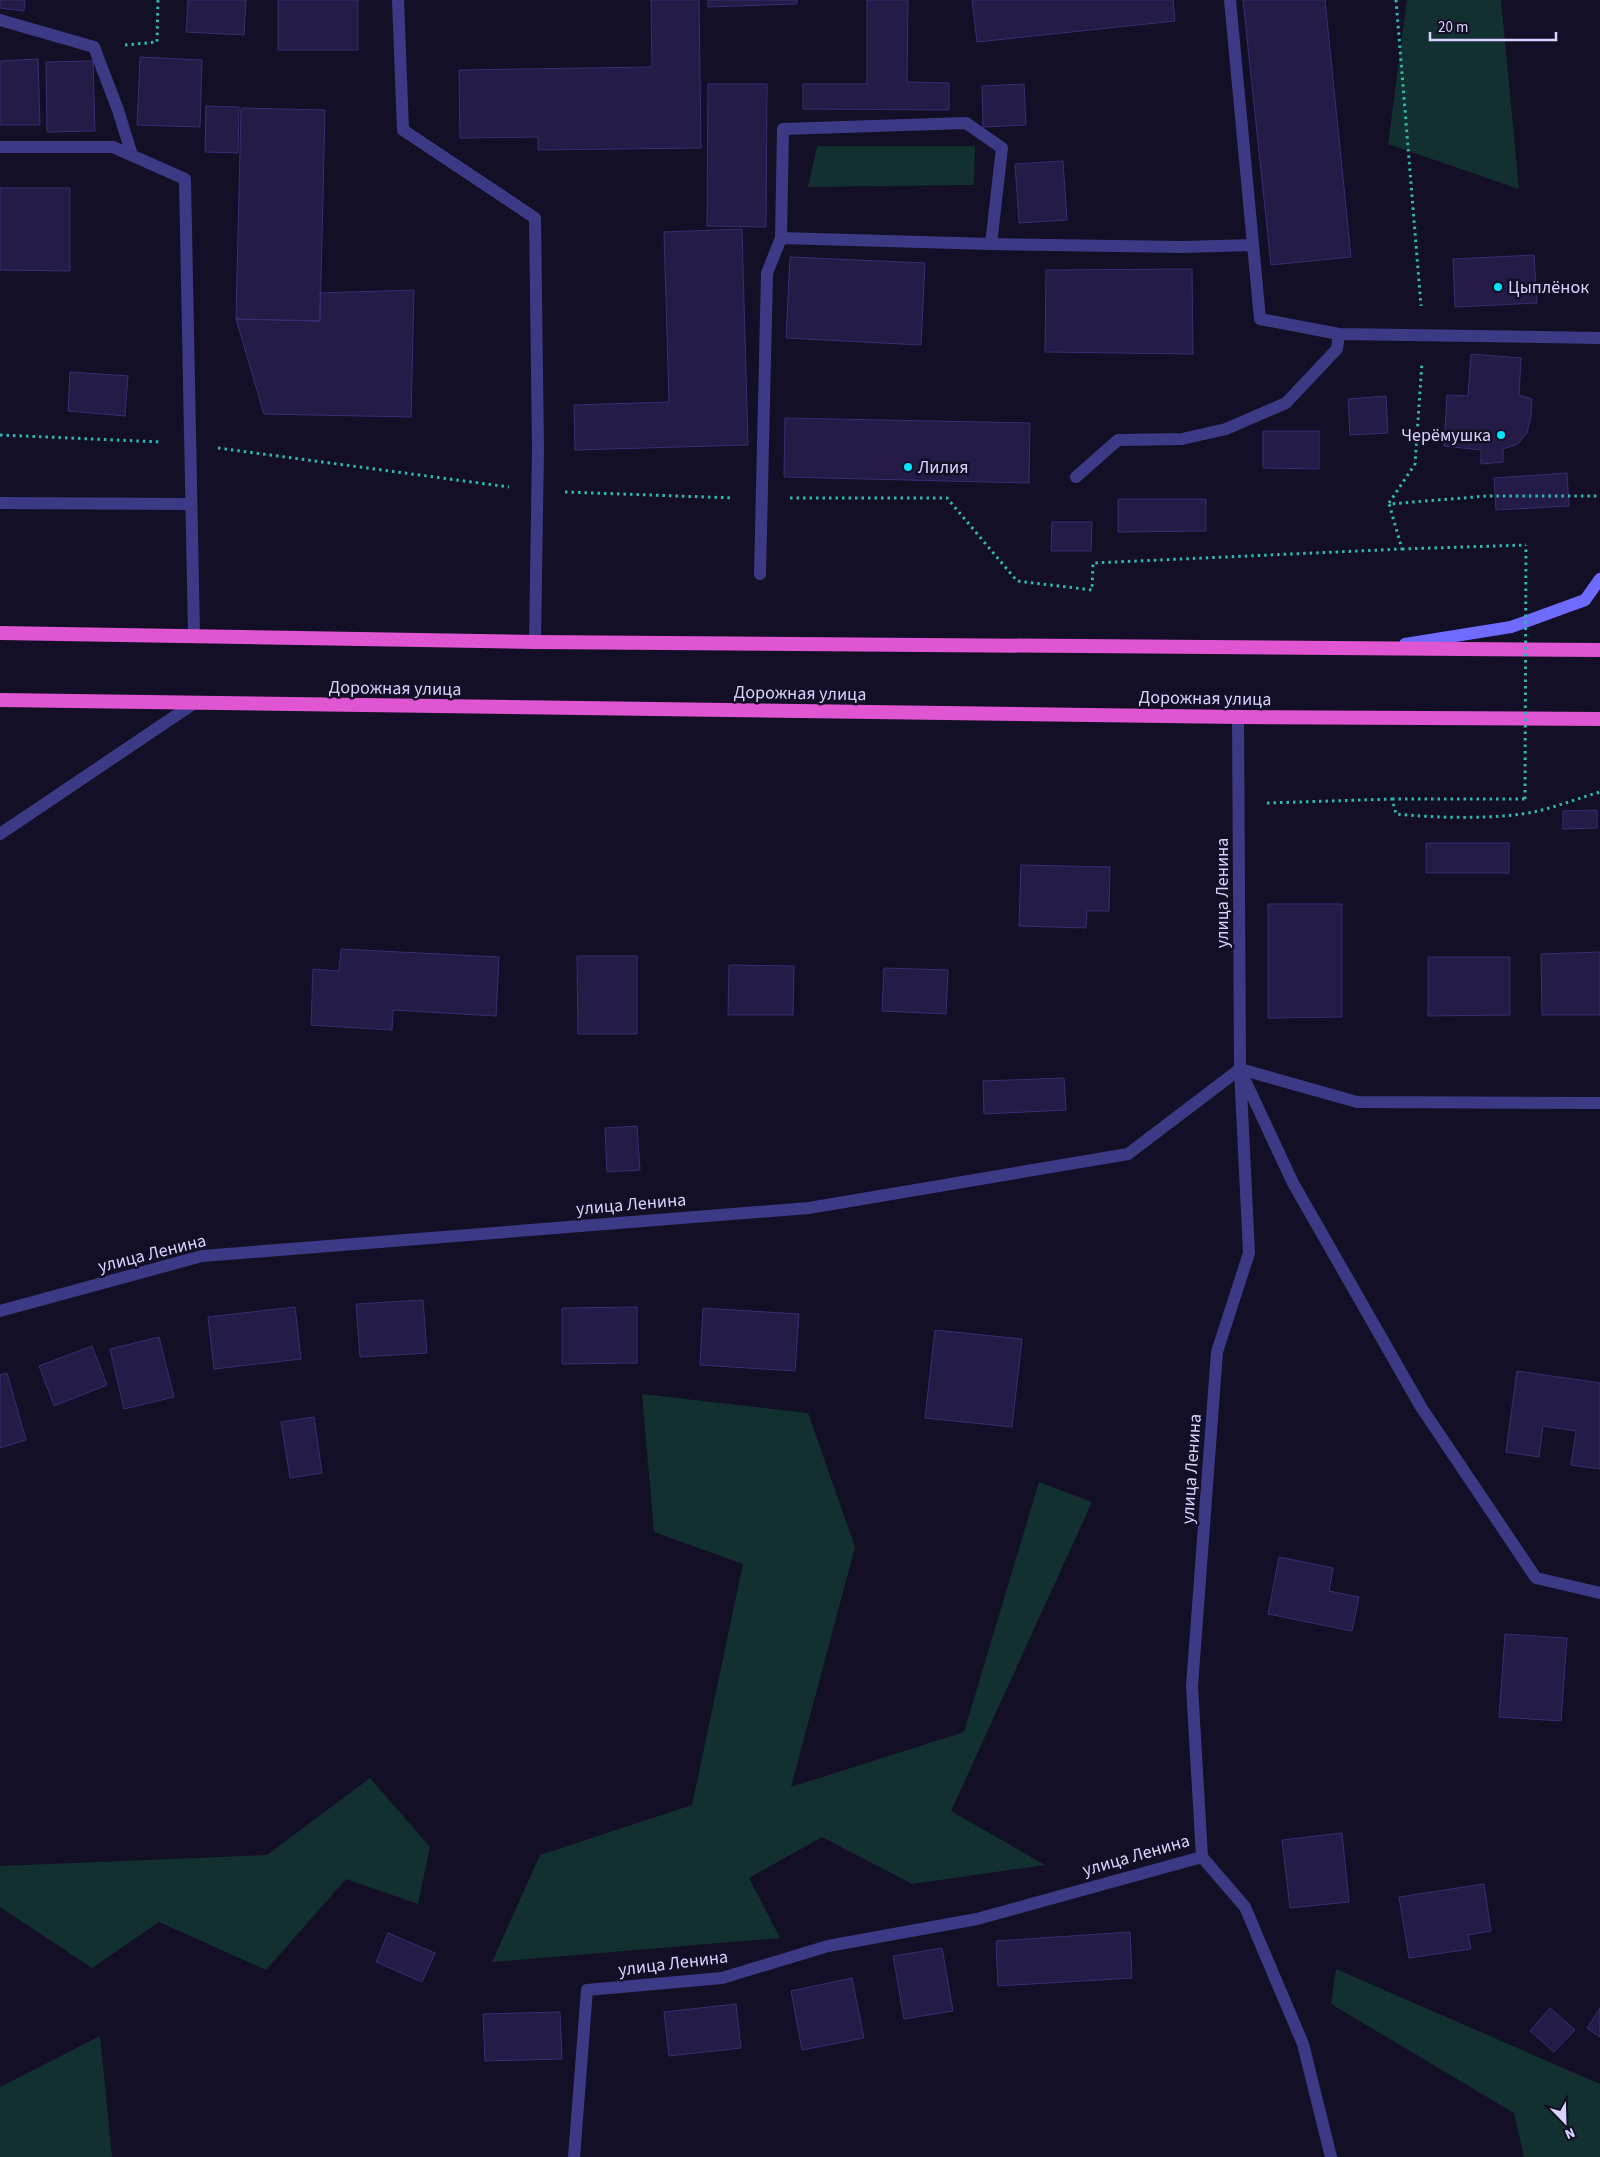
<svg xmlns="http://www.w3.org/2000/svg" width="1600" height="2157" viewBox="0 0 1600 2157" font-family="'Source Sans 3',sans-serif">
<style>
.green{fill:#12302f}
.building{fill:#241b47;stroke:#3b2d73}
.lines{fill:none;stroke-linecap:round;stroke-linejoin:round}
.path{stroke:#2fb8b0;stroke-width:3;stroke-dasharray:2.5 4;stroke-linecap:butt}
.service{stroke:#3d3a85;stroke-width:12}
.minor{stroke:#3d3a85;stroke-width:12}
.secondary{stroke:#6f6bff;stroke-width:12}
.trunk{stroke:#e055d1;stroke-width:14}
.path-bridge{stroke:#2fb8b0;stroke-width:3;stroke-dasharray:2.5 4;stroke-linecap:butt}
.poi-dot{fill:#00e5ff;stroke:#130f26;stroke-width:2}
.labels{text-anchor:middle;stroke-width:5;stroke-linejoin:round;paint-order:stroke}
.poi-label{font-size:18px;fill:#d9d4ff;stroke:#130f26;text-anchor:start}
.street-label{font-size:18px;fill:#d9d4ff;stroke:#130f26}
</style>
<rect width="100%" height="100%" fill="#130f26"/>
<path class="green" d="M1407,0H1501L1519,189L1388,144Z
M817,146H975L974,185L808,187Z
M642,1394L808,1413L855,1547L791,1787L964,1732L1039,1482L1092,1502L951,1811L1045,1865L912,1884L822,1837L749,1878L780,1938L492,1962L540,1855L692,1805L743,1564L654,1532Z
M370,1778L430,1847L418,1904L346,1879L266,1970L159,1922L92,1968L0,1907V1866L267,1855Z
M1336,1969L1600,2084V2157H1524L1514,2113L1331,2004Z
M100,2036L112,2157H0V2087Z"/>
<path class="building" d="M0,0H25L24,11L0,8Z
M188,0H246L244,35L186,32Z
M278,0H358V50H278Z
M651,0H699L701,148L538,150V137L460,138L459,70L652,67Z
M708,0H797V4L708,7Z
M867,0H908L907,82L949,83V110L803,109V84H867Z
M972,0H1173L1175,21L977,42Z
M1243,0H1325L1351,257L1271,265Z
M140,57L202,60L200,127L137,125Z
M38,59L40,125H0V61Z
M93,61L95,131L47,132L46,62Z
M708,84H767L766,227L707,226Z
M1024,84L1026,125L983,127L982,86Z
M206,106L239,107L238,153L205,152Z
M241,108L325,110L320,321L236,319Z
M1063,161L1067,220L1019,223L1015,164Z
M0,188H70V271L0,270Z
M742,229L748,445L575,450L574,405L669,402L664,232Z
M1534,255L1537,303L1455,307L1453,259Z
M790,257L925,263L921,345L786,338Z
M1192,269L1193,354L1045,352L1046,270Z
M414,290L411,417L264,414L236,319L320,321V293Z
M1471,354L1521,358L1519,395L1532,399L1531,417L1527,433L1518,444L1503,449V462L1481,464V450L1444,446L1447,395L1468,396Z
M70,372L128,376L125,416L68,411Z
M1386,396L1388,433L1350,435L1348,399Z
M785,418L1030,423L1029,483L784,477Z
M1263,431H1319V469L1263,468Z
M1567,473L1569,506L1496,510L1494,478Z
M1118,499H1206V531L1118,532Z
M1052,522H1092L1091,551H1051Z
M1597,810V828L1563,829V811Z
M1426,843H1509V873H1426Z
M1021,865L1110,867L1109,911H1087L1086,928L1019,926Z
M1268,904H1342V1017L1268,1018Z
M341,949L499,957L496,1016L393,1010L392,1030L311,1025L313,969L339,971Z
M1600,952V1015H1542L1541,954Z
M577,956H637V1034H578Z
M1428,957H1510V1015L1428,1016Z
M729,965L794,966L793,1015H728Z
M884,968L948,970L946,1014L882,1011Z
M1064,1078L1066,1110L984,1114L983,1081Z
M637,1126L640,1170L607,1172L605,1128Z
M423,1300L427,1353L360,1357L356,1304Z
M295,1307L301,1359L214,1369L208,1317Z
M637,1307V1363L562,1364V1308Z
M703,1308L799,1314L795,1371L700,1365Z
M935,1330L1022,1339L1012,1427L925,1418Z
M159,1337L174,1397L124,1409L110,1349Z
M92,1346L107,1385L54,1406L39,1366Z
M1517,1371L1600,1383V1469L1571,1465L1576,1431L1543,1426L1539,1457L1506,1452Z
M7,1373L26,1440L0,1448V1375Z
M314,1417L322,1473L290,1478L281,1422Z
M1279,1557L1333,1568L1329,1591L1359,1597L1352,1631L1268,1614Z
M1505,1634L1567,1638L1561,1721L1499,1717Z
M1342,1833L1349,1902L1290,1908L1282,1840Z
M1484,1884L1491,1931L1468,1935L1471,1949L1409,1958L1399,1897Z
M1130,1932L1132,1978L998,1986L996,1941Z
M388,1933L435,1953L422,1982L376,1962Z
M942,1948L953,2011L904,2019L893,1956Z
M852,1978L864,2038L802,2050L791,1991Z
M736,2004L741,2048L669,2056L664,2012Z
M1550,2008L1575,2030L1554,2052L1530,2031Z
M1600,2008V2037L1587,2028Z
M560,2012L562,2059L485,2061L483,2014Z"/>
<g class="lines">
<path class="path" d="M1396,0L1421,306
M125,45L157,42L158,0
M0,435L162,442
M218,448L509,487
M565,492L734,498
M790,498H947L1017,581L1092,590L1093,563L1402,549L1389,504L1487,496H1600
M1389,503L1415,464L1422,362
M1402,549L1526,545
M1392,799H1525
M1267,803L1392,799L1396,814C1435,818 1500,820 1538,811C1559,806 1579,798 1600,792"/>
<path class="service" d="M398,0L403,130L535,218L538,448L535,642
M1230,0L1260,319L1339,334L1600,338
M0,20L94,47L118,110L132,155
M0,147H113L185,179L194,635
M991,244L1002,148L966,123L783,129L781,238L991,244L1182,247L1253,245
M1076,477L1118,440L1182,439L1226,429L1286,403L1337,349L1339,334
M0,503L191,504
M760,574L767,273L781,238
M0,834L193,704"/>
<path class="minor" d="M1240,1069L1357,1102L1600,1103
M1243,1076L1293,1183L1421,1407L1536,1578L1600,1593
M0,1311L202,1256L809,1208L1128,1154L1240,1069
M1202,1857L1192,1686L1217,1352L1249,1253L1240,1069L1238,717
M1202,1857L1245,1907L1303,2044L1331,2157
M574,2157L587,1990L722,1978L828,1946L977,1919L1202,1857"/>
<path class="secondary" d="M1405,644L1511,627L1585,600L1600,579"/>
<path class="trunk" d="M0,633L535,642L1600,650
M0,700L1238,717L1600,719"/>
<path class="path-bridge" d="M1525,799L1526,545"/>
</g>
<g class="poi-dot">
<circle cx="1498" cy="287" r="5"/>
<circle cx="1501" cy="435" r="5"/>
<circle cx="908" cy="467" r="5"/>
</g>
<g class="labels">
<g class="poi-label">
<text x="1508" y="293">Цыплёнок</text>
<text x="1491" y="441" text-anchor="end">Черёмушка</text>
<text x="918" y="473">Лилия</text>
</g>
<g class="street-label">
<text transform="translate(395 688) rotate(1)" y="6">Дорожная улица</text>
<text transform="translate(800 693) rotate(1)" y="6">Дорожная улица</text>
<text transform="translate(1205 698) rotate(1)" y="6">Дорожная улица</text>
<text transform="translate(1222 893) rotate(-90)" y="6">улица Ленина</text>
<text transform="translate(631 1204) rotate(-5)" y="6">улица Ленина</text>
<text transform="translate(152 1253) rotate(-14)" y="6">улица Ленина</text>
<text transform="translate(1191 1469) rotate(-86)" y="6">улица Ленина</text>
<text transform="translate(1136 1855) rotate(-16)" y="6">улица Ленина</text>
<text transform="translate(673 1963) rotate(-7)" y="6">улица Ленина</text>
</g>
</g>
<g transform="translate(1565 2122) rotate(157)" stroke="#130f26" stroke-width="4" paint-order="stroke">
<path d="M0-4L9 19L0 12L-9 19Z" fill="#d9d4ff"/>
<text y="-8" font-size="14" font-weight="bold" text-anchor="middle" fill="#d9d4ff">N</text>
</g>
<path d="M1430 32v8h126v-8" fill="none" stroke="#d9d4ff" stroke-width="2.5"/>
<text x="1438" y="32" font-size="15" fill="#d9d4ff" stroke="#130f26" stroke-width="4" paint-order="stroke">20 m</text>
</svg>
